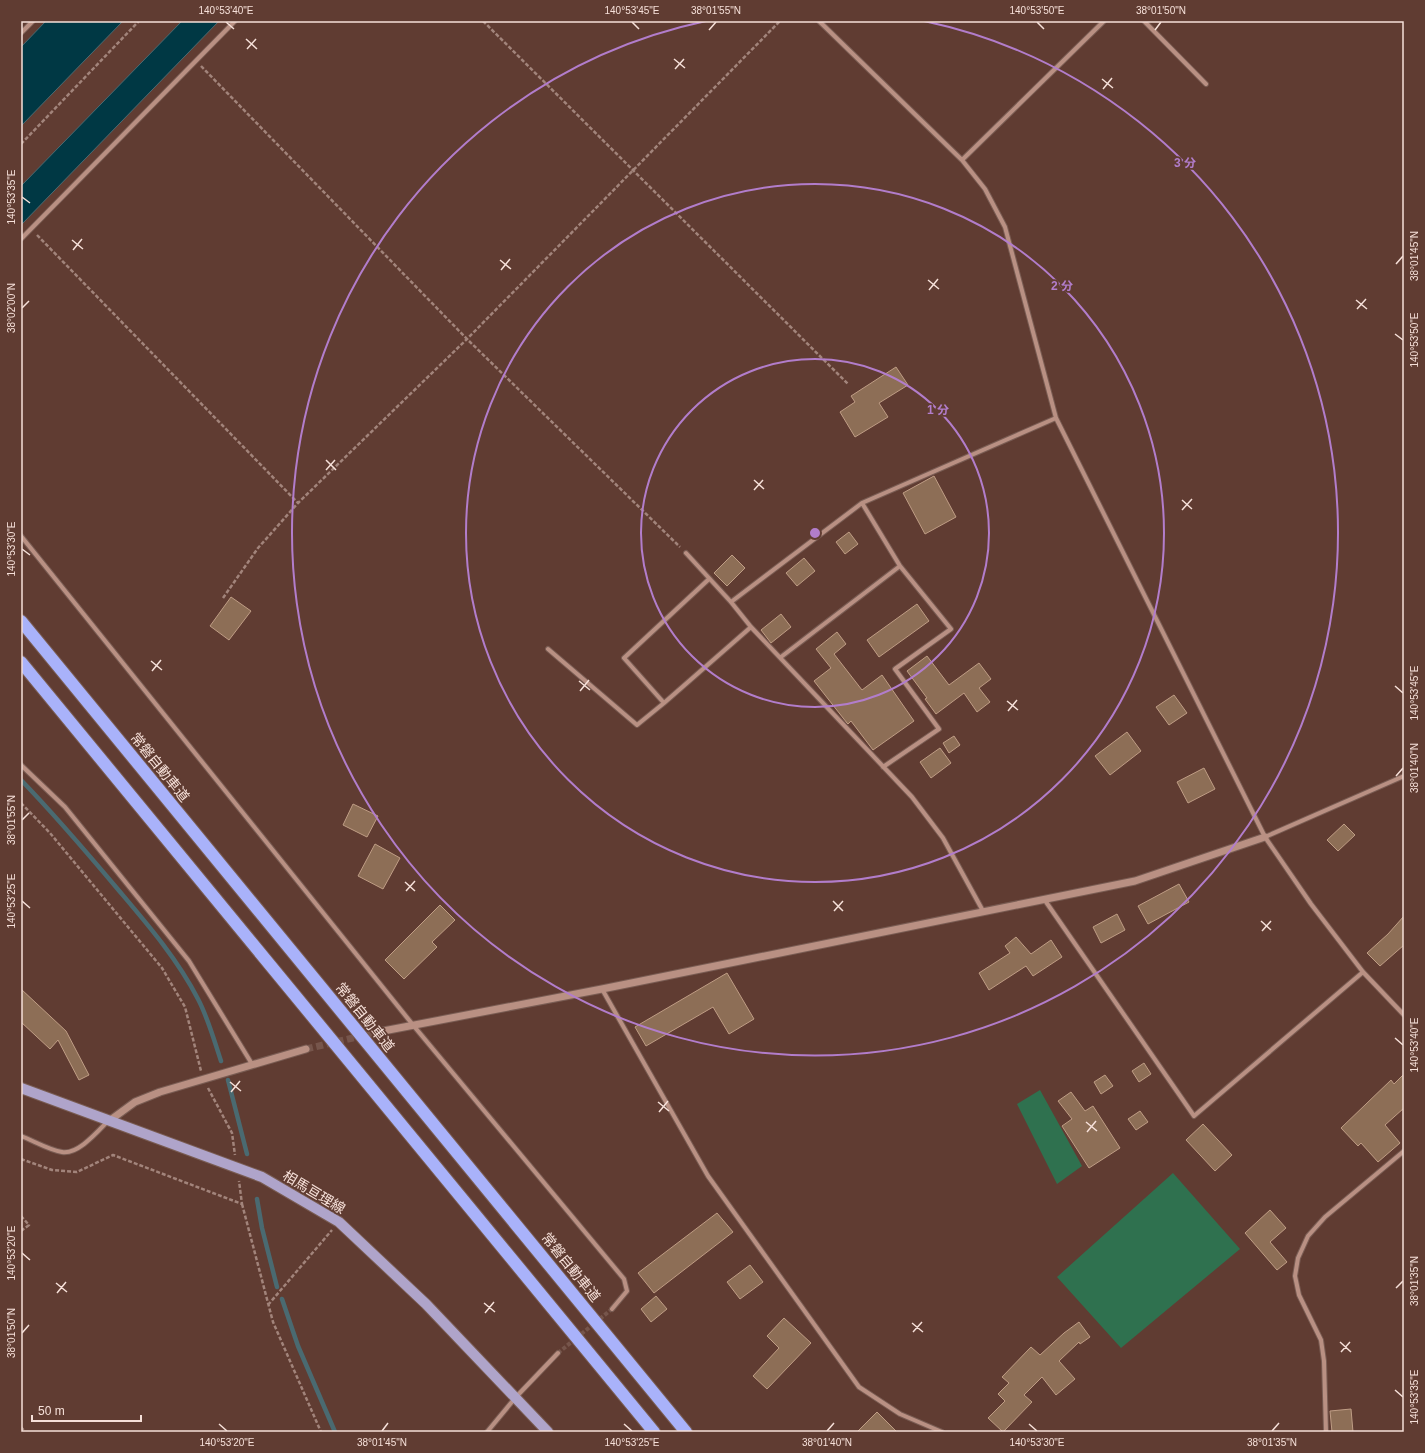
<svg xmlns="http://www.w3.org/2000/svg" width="1425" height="1453" viewBox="0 0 1425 1453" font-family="Arial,'Noto Sans JP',sans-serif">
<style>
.green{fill:#2f714f}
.water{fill:#003844;stroke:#4a6a71}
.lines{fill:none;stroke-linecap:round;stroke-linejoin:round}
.stream{stroke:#4a6a71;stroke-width:4.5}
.building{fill:#8d6e56;stroke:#bf9d85}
.minor-tunnel{stroke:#76554b;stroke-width:4;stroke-dasharray:4 2;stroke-linecap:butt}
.tertiary-tunnel{stroke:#76554b;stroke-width:7;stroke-dasharray:7 3.5;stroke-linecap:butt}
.minor-casing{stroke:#795c53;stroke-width:6}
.tertiary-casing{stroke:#795c53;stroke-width:9}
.primary-casing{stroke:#795c53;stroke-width:12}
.motorway-casing{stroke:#795c53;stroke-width:14}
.path{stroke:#a2847b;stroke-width:2.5;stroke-dasharray:4 2;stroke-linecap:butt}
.minor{stroke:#b99083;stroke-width:4}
.tertiary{stroke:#b99083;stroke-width:7}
.primary{stroke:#afa4ca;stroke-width:10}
.motorway{stroke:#a9b2fa;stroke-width:12}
.ticks{fill:none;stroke:#f6e0d9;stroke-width:1.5}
.ring{fill:none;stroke:#b27dcb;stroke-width:2}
.labels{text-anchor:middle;stroke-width:3.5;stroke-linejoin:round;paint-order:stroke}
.street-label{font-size:14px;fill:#f6e0d9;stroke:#603c32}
.centre{fill:#b27dcb;stroke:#603c32;stroke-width:2}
.ring-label{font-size:12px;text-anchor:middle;font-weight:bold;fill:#b27dcb;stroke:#603c32;stroke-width:3.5;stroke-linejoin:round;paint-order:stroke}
.neatline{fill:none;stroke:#f6e0d9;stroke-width:1.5}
.ticks-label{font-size:10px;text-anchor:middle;fill:#f6e0d9}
</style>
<rect width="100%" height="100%" fill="#603c32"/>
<path class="green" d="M1040,1090L1082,1166L1057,1184L1017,1104Z
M1173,1173L1240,1249L1121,1348L1057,1277Z"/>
<path class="water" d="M46,21H123L21,126V47Z
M182,21H219L21,225V186Z"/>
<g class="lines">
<path class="stream" d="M21,780C56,816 89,855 121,893C149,926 178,960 198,999C208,1018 214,1040 221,1061
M228,1080L247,1154
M257,1199L262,1228L277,1287
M282,1299L298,1346L335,1432"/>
</g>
<path class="building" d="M896,367L908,385L879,403L888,417L855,437L840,412L855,402L851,396Z
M934,476L956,517L925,534L903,493Z
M849,532L858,544L845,554L836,542Z
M732,555L745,568L727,586L714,573Z
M804,558L815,571L797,586L786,573Z
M231,597L251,611L229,640L210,626Z
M917,604L929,621L879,657L867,640Z
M781,614L791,627L771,643L761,630Z
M837,632L846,644L834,654L862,690L882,675L914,721L873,750L851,721L848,724L847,723L814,681L831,668L816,649Z
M927,656L949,685L979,663L991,679L979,688L990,702L977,712L964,693L936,714L925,699L927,698L907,671Z
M1174,695L1187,713L1169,725L1156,707Z
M1127,732L1141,751L1110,775L1095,756Z
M954,736L960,745L949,753L943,743Z
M940,748L951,763L931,778L920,762Z
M1204,768L1215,789L1188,803L1177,782Z
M353,804L378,816L367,837L343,825Z
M1344,824L1355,835L1338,851L1327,840Z
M375,844L400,858L383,889L358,876Z
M1179,884L1189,902L1148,924L1138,906Z
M440,905L455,920L432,942L437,947L404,979L385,960Z
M1117,914L1125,930L1101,943L1093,927Z
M1404,916V945L1380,966L1367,953L1388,934Z
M1016,937L1031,954L1051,940L1062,957L1033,976L1026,966L989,990L979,973L1010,953L1005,946Z
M727,973L754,1019L729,1034L713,1007L646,1046L635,1027Z
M21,989L66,1031L89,1075L79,1080L58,1040L50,1049L21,1022Z
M1144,1063L1151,1074L1139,1082L1132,1071Z
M1404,1074V1108L1385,1125L1400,1143L1378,1162L1361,1143L1358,1146L1341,1128L1391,1080L1394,1084Z
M1105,1075L1113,1086L1101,1094L1094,1082Z
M1071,1092L1085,1111L1093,1106L1120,1148L1089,1168L1062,1126L1072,1119L1058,1101Z
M1140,1111L1148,1122L1136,1130L1128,1119Z
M1203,1124L1232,1155L1215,1171L1186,1140Z
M1270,1210L1286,1228L1270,1242L1287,1262L1277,1270L1245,1233Z
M717,1213L733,1232L654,1293L638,1273Z
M750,1265L763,1282L740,1299L727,1282Z
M656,1296L667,1309L651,1322L641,1309Z
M784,1318L811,1343L767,1389L753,1376L779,1348L767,1336Z
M1079,1322L1090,1337L1080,1344L1079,1342L1059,1361L1075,1379L1056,1395L1042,1377L1024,1395L1032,1402L1003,1432L988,1418L1005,1401L998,1394L1009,1383L1002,1377L1031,1347L1040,1355L1064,1333Z
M1351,1409L1353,1432H1332L1330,1411Z
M877,1412L897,1432H857Z"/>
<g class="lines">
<path class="minor-tunnel" d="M558,1353L612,1309"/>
<path class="tertiary-tunnel" d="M306,1049L378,1032"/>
<defs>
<path id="minor" d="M819,21L962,160L985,189L1005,227L1056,418L1265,837L1311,904L1363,972L1404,1015
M1144,21L1206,84
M21,33L33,21
M962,160L1104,21
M21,239L235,21
M21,536L413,1025L624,1279L627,1291L612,1309
M686,553L731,602L751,627L912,797L943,838L983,911
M709,579L624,658L664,703L751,627
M731,602L862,503L1056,418
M548,649L637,725L664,703
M781,657L900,566L862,503
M21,765L65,807L189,961L252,1064
M883,767L939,729L895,669L951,629L900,566
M1265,837L1404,776
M1044,899L1194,1116L1363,972
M602,989L708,1176L859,1387L900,1414L942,1432
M21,1136C34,1141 49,1150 62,1152C78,1155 98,1131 108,1121
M487,1432L516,1397L558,1353
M1326,1432L1324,1361L1321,1340L1299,1295L1295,1276L1298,1258L1308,1236L1325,1217L1404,1151"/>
<path id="tertiary" d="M378,1032L602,989L1135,881L1265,837
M109,1121L135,1102L160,1092L306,1049"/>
<path id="primary" d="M21,1088L262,1177L339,1222L426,1304L548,1432"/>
<path id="motorway" d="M21,621L686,1432
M21,662L654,1432"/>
</defs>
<use href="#minor" class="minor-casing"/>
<use href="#tertiary" class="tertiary-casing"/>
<use href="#primary" class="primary-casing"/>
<use href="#motorway" class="motorway-casing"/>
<path class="path" d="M483,21L848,384
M201,66L467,339L680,547
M21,144L139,21
M37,235L298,503
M223,598L258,548L298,503L467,339L780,21
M21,803L50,833L162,968L185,1007L201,1071
M208,1088L232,1133L235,1155
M21,1159L52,1170L77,1172L113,1155L242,1204L239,1181
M242,1204L273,1322L321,1432
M21,1216L29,1225L21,1231
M268,1305L332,1230
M21,1427L25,1432"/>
<use href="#minor" class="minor"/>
<use href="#tertiary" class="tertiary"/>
<use href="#primary" class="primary"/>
<use href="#motorway" class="motorway"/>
</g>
<path class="ticks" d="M226,22L234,29M632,22L639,29M1037,22L1044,29M709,30L716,22M1155,30L1161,22M246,39L257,49M247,49L256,39M674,59L685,68M675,69L684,59M1102,79L1113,88M1103,89L1112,78M22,197L30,203M72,240L83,249M73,250L82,239M500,260L511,269M1396,264L1403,256M501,270L510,259M928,280L939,289M929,290L938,279M1356,300L1367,309M22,308L29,301M1357,309L1366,299M1395,334L1403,340M326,460L336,470M326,470L335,460M754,480L764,489M754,490L763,480M1182,500L1192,509M1182,510L1192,499M22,549L30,555M151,661L162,670M152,671L161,660M579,681L590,690M1395,686L1403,693M580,691L589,680M1007,701L1018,710M1008,711L1017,700M1396,776L1403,768M22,820L29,813M405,882L415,891M406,891L415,881M22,901L30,908M833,901L843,911M834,911L843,901M1261,921L1271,930M1262,931L1271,921M1395,1038L1403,1045M230,1082L241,1091M231,1092L240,1081M658,1102L669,1111M659,1112L668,1101M1086,1122L1097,1131M1087,1132L1096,1121M22,1253L30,1260M56,1283L67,1292M1396,1288L1403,1281M57,1293L66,1282M484,1303L495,1312M485,1313L494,1302M912,1323L923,1332M913,1332L922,1322M22,1333L29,1325M1340,1342L1351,1352M1341,1352L1350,1342M1395,1390L1403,1397M219,1424L227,1431M624,1424L632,1431M1029,1424L1037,1431M382,1431L388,1423M827,1431L834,1423M1272,1431L1279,1423"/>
<g class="ring">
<circle cx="815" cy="533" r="174"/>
<circle cx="815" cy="533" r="349"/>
<path d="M924 21A523 523 0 1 1 706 21"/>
</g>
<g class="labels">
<g class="street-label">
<text transform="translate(160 767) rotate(51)" y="5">常磐自動車道</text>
<text transform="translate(365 1017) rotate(51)" y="5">常磐自動車道</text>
<text transform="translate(314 1192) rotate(31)" y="5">相馬亘理線</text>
<text transform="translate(571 1267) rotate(51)" y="5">常磐自動車道</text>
</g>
</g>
<circle cx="815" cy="533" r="6" class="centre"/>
<g class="ring-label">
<text x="1185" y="167">3 分</text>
<text x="1062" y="290">2 分</text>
<text x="938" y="414">1 分</text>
</g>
<rect width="1425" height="1453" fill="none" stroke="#603c32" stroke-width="44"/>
<path d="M32 1415v6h109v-6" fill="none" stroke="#f6e0d9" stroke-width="2"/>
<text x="38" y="1415" font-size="12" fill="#f6e0d9" stroke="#603c32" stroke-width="3" paint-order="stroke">50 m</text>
<rect x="22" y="22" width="1381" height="1409" class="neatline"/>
<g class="ticks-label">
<text x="226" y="14">140°53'40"E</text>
<text x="632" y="14">140°53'45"E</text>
<text x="716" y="14">38°01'55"N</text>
<text x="1037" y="14">140°53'50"E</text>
<text x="1161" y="14">38°01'50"N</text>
<text transform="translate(11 197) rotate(-90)" y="4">140°53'35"E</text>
<text transform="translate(1414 256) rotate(-90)" y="4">38°01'45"N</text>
<text transform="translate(11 308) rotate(-90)" y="4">38°02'00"N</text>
<text transform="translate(1414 340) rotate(-90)" y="4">140°53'50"E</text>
<text transform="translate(11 549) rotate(-90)" y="4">140°53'30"E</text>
<text transform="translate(1414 693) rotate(-90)" y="4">140°53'45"E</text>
<text transform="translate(1414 768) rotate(-90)" y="4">38°01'40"N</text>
<text transform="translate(11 820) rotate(-90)" y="4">38°01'55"N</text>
<text transform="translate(11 901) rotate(-90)" y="4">140°53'25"E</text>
<text transform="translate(1414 1045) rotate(-90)" y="4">140°53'40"E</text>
<text transform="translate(11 1253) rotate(-90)" y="4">140°53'20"E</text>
<text transform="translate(1414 1281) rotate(-90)" y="4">38°01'35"N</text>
<text transform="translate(11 1333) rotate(-90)" y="4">38°01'50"N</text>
<text transform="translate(1414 1397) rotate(-90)" y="4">140°53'35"E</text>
<text x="227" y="1446">140°53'20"E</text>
<text x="382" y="1446">38°01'45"N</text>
<text x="632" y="1446">140°53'25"E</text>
<text x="827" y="1446">38°01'40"N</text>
<text x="1037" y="1446">140°53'30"E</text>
<text x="1272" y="1446">38°01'35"N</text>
</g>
</svg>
